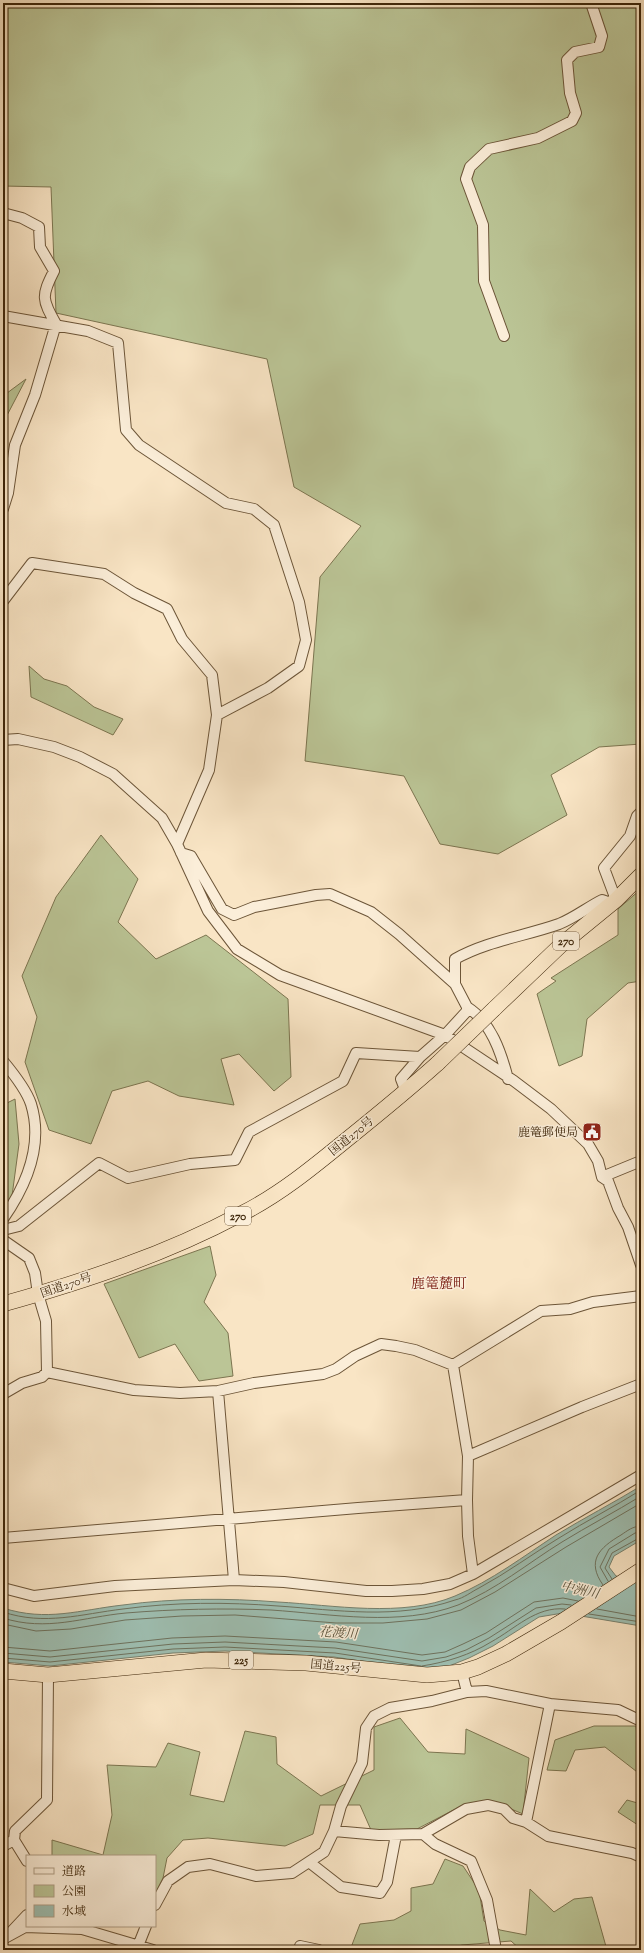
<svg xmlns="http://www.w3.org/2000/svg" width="644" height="1953" viewBox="0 0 644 1953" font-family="'Sorts Mill Goudy','Noto Serif JP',serif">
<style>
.green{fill:#bbc596;stroke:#7c7550}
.water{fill:#9ebfb2;stroke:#77816e}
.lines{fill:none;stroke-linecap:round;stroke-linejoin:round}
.shore{stroke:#6e725e;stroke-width:1}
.minor-casing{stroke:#6c5538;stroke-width:12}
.highway-casing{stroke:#3d2509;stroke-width:16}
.minor{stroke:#fbeed9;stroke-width:10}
.highway{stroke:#f9e5c5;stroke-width:15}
.highway-bridge-casing{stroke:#3d2509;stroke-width:16;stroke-linecap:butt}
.highway-bridge{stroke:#f9e5c5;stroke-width:15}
.labels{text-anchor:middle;stroke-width:3;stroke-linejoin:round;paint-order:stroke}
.shield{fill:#fbeed9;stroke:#766147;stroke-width:1}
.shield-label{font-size:11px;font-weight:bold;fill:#3d2509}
.poi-label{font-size:12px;fill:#3d2509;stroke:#fbeed9;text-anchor:end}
.street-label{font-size:12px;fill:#3d2509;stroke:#fbeed9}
.water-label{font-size:13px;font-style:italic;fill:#5a533c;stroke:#fbeed9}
.quarter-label{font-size:14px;fill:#7a1f14;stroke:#fbeed9}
</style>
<rect width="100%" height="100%" fill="#f9e5c5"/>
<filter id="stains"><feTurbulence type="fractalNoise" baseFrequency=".005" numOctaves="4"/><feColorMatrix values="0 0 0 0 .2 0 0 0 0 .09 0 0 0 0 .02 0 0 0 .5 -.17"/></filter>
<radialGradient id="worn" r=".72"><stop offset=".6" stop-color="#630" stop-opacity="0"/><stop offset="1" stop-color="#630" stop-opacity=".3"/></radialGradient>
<path class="green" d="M3,3H641V744L599,747L551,775L567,815L498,854L440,844L404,776L305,761L320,577L361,526L294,487L267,359L56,313L51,187L3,186Z
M26,379L3,423V396Z
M29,666L44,679L67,686L94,707L123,719L113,735L31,697Z
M101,835L138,879L118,922L156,959L206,935L288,999L291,1077L274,1091L239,1054L221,1059L234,1105L179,1096L148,1081L112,1091L91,1144L49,1130L25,1062L37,1017L22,976L56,897Z
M641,889V981L628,983L587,1019L582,1056L559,1066L537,994L556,981L551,978L618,935V909Z
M15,1099L19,1144L12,1196L3,1209V1105Z
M210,1246L216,1275L204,1302L228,1333L233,1376L199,1381L175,1344L139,1358L104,1284Z
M400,1718L428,1752L465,1754L466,1729L529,1758L523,1814L492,1801L465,1804L417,1829L371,1830L360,1805H320L313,1834L285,1846L208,1838L183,1840L167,1858L163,1878L155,1894V1856H52V1840L103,1855L112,1815L107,1765L156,1767L168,1743L200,1752L190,1795L224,1802L245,1731L276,1737L277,1764L321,1796L374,1770V1727Z
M594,1726H636L641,1775L605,1747L575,1750L566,1771L547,1770L555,1740Z
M627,1800L641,1804V1827L618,1812Z
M445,1859L463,1866L479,1890L484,1921L500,1930L526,1935L530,1889L554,1912L574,1899L592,1897L607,1950H521L511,1941L462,1945L443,1950H350L360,1924L394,1920L411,1911V1888L433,1884Z"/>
<path class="water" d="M641,1486V1540L614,1556L609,1567L616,1576L641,1582V1626L563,1613L539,1617L493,1646L469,1658L449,1666L422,1670L334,1657L225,1651L173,1653L50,1666L3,1662V1608C47,1622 79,1610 123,1605C174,1598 227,1598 278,1602C333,1605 403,1618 455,1596C491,1581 524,1556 556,1535C584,1518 613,1503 641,1486Z"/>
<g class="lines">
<path class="shore" d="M612,1579L605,1568L612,1553L641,1537
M608,1581L600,1567L609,1549L635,1533L641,1532
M603,1585C586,1561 599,1548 621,1535C627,1531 633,1526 641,1526
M597,1609L641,1617
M3,1612C45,1626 81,1614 123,1609C174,1602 227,1602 278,1606C337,1610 397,1620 455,1600C464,1598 471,1592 479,1588C507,1573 532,1554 559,1538C586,1521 614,1507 641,1490
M589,1614L641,1622
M3,1618C47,1632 83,1617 126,1613C174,1609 223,1608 271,1610C331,1614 400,1627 458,1605C496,1590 528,1563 562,1542C588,1526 615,1512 641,1496
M3,1624L36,1631L71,1629L125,1620L182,1616L235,1615L336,1623H383L427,1619L461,1610L495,1592L566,1547L641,1503
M3,1647L50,1651L172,1638L225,1636L336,1642L422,1655L445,1652L463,1644L486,1633L534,1602L563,1598L578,1601
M3,1653L50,1657L173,1644L225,1642L335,1648L422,1661L446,1657L466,1650L489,1638L536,1608L562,1604L571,1605
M3,1658L50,1662L173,1649L225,1647L335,1653L421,1666
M422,1666C447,1662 470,1655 491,1642C515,1629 536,1606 565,1609"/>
<defs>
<path id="minor" d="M3,213L22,218L39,227L40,247L54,271C41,296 42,300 56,324L35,395L15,445L8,493L3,509
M3,316L88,331L118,343L126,430L139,445L226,503L254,509L274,525L299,602L306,640L299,666L268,688L217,715
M504,336L484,281L483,225L466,179L470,167L489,149L538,138L572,121L576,113L570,93L567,60L575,52L599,47L602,36L591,3
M3,601L32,563L104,574L134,593L167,609L182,639L212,675L217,715L209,770L177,844
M3,740L18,739L54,747L80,757L113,774L162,818L177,844L208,911L237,949L280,975L445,1035L514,1081L551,1109L569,1126L588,1144L598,1161L602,1177L608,1181L618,1208L628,1227L641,1265
M181,853L191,856L222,909L234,915L254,907L316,895L330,894L371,912L399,934L455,984L467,1007V1011L445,1035L420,1057L401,1079L406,1092
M616,900L604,868L630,836L637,816L641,812
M455,984V959C487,941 525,936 559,924C574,918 588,907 602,900L611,903
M467,1007C491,1022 501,1052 508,1079
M3,1061C13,1073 26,1089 31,1104C44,1146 26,1186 3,1219
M602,1177L641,1161
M3,1230L19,1226L99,1163L128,1178L190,1164L235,1160L249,1132L343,1081L356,1053L420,1057
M3,1240L29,1258L35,1273L38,1294L46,1321L47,1372L42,1377L22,1383L3,1394
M47,1372L134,1390L180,1393L218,1391L254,1383L323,1374L336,1369L355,1356L381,1344L396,1346L415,1350L453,1365L541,1311L570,1309L593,1302L641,1296
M218,1391L234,1580
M468,1456L582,1407L641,1384
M3,1538L358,1508L467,1500
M473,1574L641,1475
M3,1588L34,1596L115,1586L234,1580L284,1582L366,1591H392L423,1589L450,1584L473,1574L468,1536L467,1500L468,1456L453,1365
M462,1672L467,1692L486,1691L550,1704L618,1710L641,1721
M526,1822L548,1836L632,1853L641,1857
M334,1831L379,1835L423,1834L466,1809L488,1805L504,1809L513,1818L526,1822L550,1704
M423,1834L435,1844L471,1861L487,1900L496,1950
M3,1846L14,1840
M27,1861L14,1840L15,1831L47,1800L48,1675
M309,1862L341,1887L380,1893L387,1882L396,1835
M155,1905L168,1881L188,1867L210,1864L256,1876L292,1873L324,1852L334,1831L341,1806L362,1763L366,1728L374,1716L390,1708L432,1701L467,1692
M12,1931L27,1915
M3,1939L25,1927L82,1929L153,1950
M138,1946L146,1926
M300,1946L319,1950"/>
<path id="highway" d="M494,1009L561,945L616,900L641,875
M3,1304C85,1281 166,1254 241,1214C279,1195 312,1168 345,1141C376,1116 408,1090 438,1063
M3,1671L48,1675L206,1660L306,1663L427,1675L462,1672L478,1667L506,1654L561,1622L641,1570"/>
</defs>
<use href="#minor" class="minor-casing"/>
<use href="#highway" class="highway-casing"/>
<use href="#minor" class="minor"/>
<use href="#highway" class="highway"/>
<defs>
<path id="highway-bridge" d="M438,1063L494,1009"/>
</defs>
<use href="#highway-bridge" class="highway-bridge-casing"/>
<use href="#highway-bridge" class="highway-bridge"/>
</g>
<defs>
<symbol id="civic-square" viewBox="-11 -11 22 22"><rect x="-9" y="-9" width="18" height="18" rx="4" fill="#8f2418" stroke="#fbeed9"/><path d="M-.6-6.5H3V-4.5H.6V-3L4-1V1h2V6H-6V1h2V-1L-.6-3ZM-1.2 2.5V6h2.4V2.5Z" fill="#fff"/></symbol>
</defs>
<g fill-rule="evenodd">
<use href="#civic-square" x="581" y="1121" width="22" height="22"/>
</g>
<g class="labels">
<g class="shield">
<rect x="553" y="932" width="26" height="18" rx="3"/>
<rect x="225" y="1207" width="26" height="18" rx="3"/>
<rect x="229" y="1651" width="24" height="18" rx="3"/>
</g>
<g class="shield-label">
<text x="566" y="945">270</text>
<text x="238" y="1220">270</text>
<text x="241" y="1664">225</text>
</g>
<g class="poi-label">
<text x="578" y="1136">鹿篭郵便局</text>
</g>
<g class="street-label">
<text transform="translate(351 1136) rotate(-39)" y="4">国道270号</text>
<text transform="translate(66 1285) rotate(-19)" y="4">国道270号</text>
<text transform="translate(336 1666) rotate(5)" y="4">国道225号</text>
</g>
<g class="water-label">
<text transform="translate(580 1589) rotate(13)" y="5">中洲川</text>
<text transform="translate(338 1632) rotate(4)" y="5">花渡川</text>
</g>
<g class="quarter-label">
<text x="439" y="1288">鹿篭麓町</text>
</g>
</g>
<rect width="644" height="1953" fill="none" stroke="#f9e5c5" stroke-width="16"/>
<rect x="4" y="4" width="636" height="1945" fill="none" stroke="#3d2509" stroke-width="2"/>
<rect x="8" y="8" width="628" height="1937" fill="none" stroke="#3d2509"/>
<rect x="26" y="1855" width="130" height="72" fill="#fbeed9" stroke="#af9e86"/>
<rect x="34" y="1868" width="20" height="6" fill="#fbeed9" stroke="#af9e86"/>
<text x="62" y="1875" font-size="12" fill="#3d2509">道路</text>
<rect x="34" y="1885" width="20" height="12" fill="#bbc596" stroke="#af9e86"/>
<text x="62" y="1895" font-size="12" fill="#3d2509">公園</text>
<rect x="34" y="1905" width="20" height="12" fill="#9ebfb2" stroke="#af9e86"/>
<text x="62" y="1915" font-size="12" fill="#3d2509">水域</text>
<rect width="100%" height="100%" filter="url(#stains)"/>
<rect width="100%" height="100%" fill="url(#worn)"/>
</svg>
